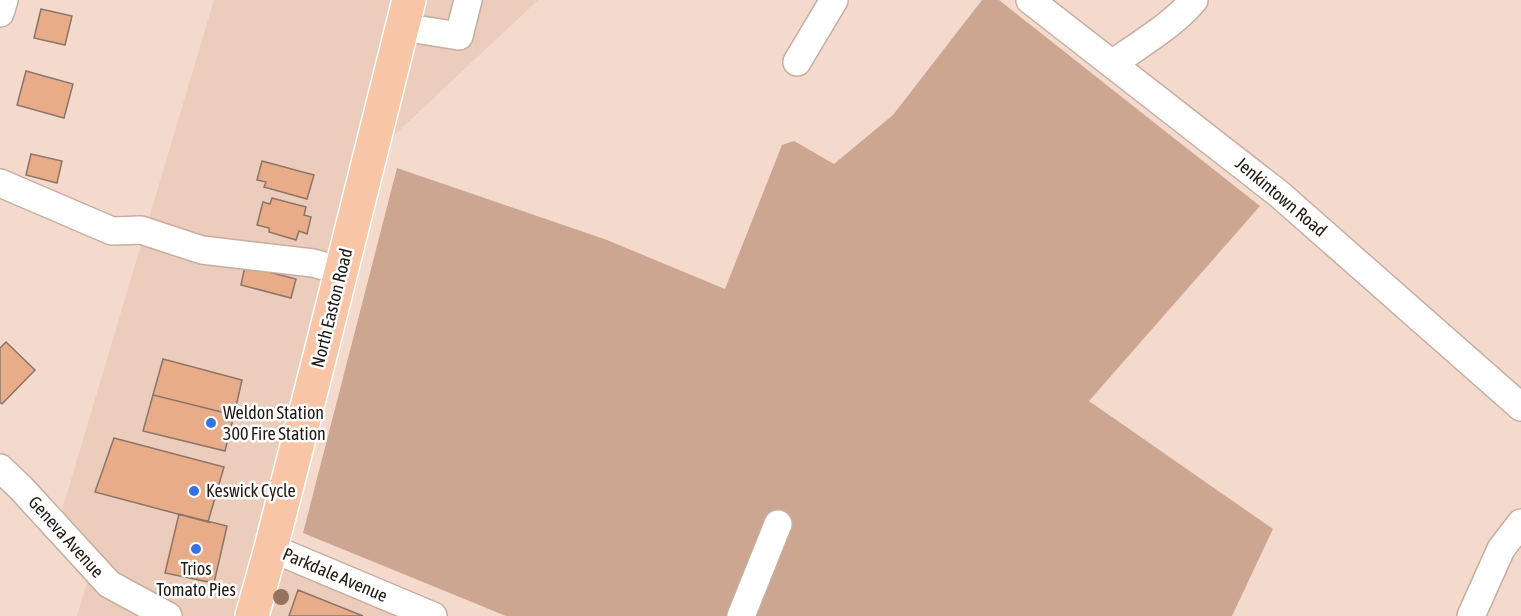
<svg xmlns="http://www.w3.org/2000/svg" width="1521" height="616" viewBox="0 0 1521 616" font-family="'Asap Condensed',sans-serif">
<style>
.built{fill:#ecccba}
.green{fill:#cda691}
.building{fill:#e8ac89;stroke:#8c7569;stroke-width:1.5}
.lines{fill:none;stroke-linecap:round;stroke-linejoin:round}
.minor-casing{stroke:#c6aea1;stroke-width:30}
.major-casing{stroke:#fff;stroke-width:36}
.minor{stroke:#fff;stroke-width:27}
.major{stroke:#f8c5a7;stroke-width:33}
.tree{fill:#93735e}
.poi-dot{fill:#3573e2;stroke:#fff;stroke-width:2}
.labels{text-anchor:middle;stroke-width:5;stroke-linejoin:round;paint-order:stroke}
.street-label{font-size:18px;fill:#211914;stroke:#fff}
.poi-label{font-size:18px;fill:#211914;stroke:#fff;text-anchor:start}
</style>
<rect width="100%" height="100%" fill="#f3dacc"/>
<path class="built" d="M214,0H538L371,157L271,548L433,616H77L92,566L57,527Z"/>
<path class="green" d="M982,0H999L1260,206L1089,401L1273,529L1232,616H506L303,533L397,168L607,240L725,289L782,145L794,141L834,164L893,115Z"/>
<path class="building" d="M41,9L72,16L65,45L34,38Z
M26,71L73,84L64,118L17,105Z
M31,154L62,161L57,183L26,175Z
M262,161L314,175L307,199L264,187L266,182L257,180Z
M272,198L306,207L304,215L311,217L307,234L299,231L296,240L269,232V228L257,225L263,202L270,204Z
M245,266L296,279L291,298L241,285Z
M6,342L35,370L2,404L0,402V348Z
M163,359L242,380L234,415L153,395Z
M153,395L234,415L225,451L143,431Z
M114,438L224,467L208,522L95,492Z
M179,514L227,526L214,583L165,573Z
M298,590L363,616H289Z"/>
<g class="lines">
<defs>
<path id="minor" d="M1030,0L1279,194L1521,407
M0,13L4,0
M402,27L459,36L468,0
M797,62L834,0
M1112,64C1140,44 1172,26 1194,0
M0,183L112,231L141,230L202,250L313,263L342,271
M0,468L21,488L109,584L168,616
M271,548L433,616
M741,616L778,524
M1471,616L1501,549L1521,523"/>
<path id="major" d="M252,616L271,548L322,348L409,0"/>
</defs>
<use href="#minor" class="minor-casing"/>
<use href="#major" class="major-casing"/>
<use href="#minor" class="minor"/>
<use href="#major" class="major"/>
</g>
<circle class="tree" cx="281" cy="597" r="8"/>
<g class="poi-dot">
<circle cx="211" cy="423" r="6"/>
<circle cx="194" cy="491" r="6"/>
<circle cx="196" cy="549" r="6"/>
</g>
<g class="labels">
<g class="street-label">
<text transform="translate(1281 197) rotate(40)" y="6">Jenkintown Road</text>
<text transform="translate(332 308) rotate(-76)" y="6">North Easton Road</text>
<text transform="translate(66 537) rotate(48)" y="6">Geneva Avenue</text>
<text transform="translate(335 575) rotate(23)" y="6">Parkdale Avenue</text>
</g>
<g class="poi-label">
<text x="223" y="419">Weldon Station<tspan x="223" dy="21">300 Fire Station</tspan></text>
<text x="206" y="497">Keswick Cycle</text>
<text x="196" y="575" text-anchor="middle">Trios<tspan x="196" dy="21">Tomato Pies</tspan></text>
</g>
</g>
</svg>
